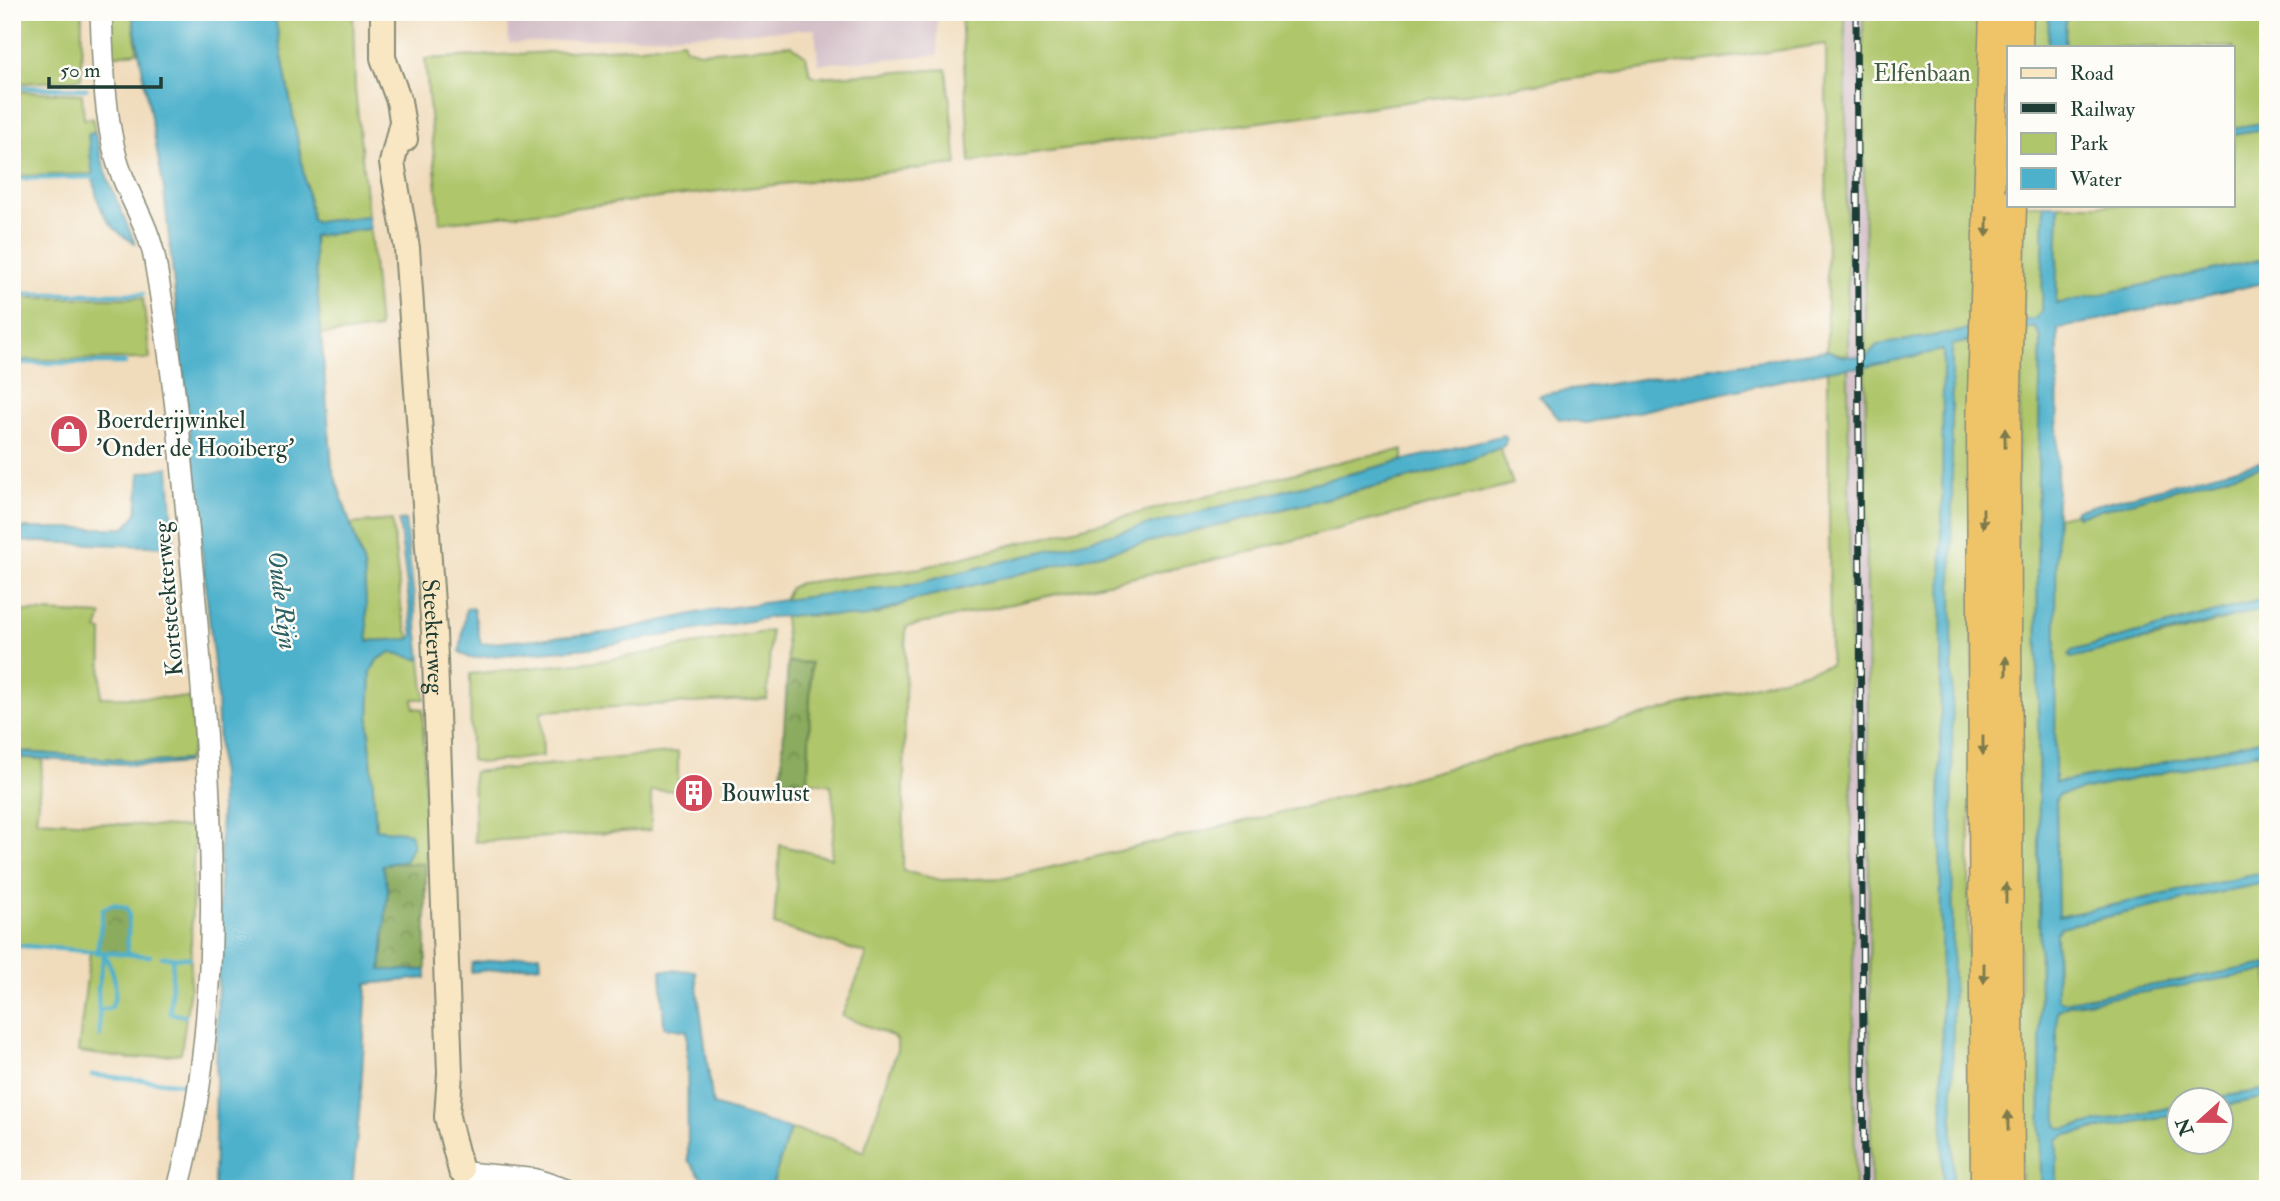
<svg xmlns="http://www.w3.org/2000/svg" width="2280" height="1201" viewBox="0 0 2280 1201" font-family="'IM FELL Double Pica',serif">
<style>
.industrial{fill:#d2bdc6}
.green{fill:#afc66b;stroke:#678250;stroke-width:2}
.forest{fill:url(#forest-crowns);stroke:#55744a;stroke-width:2}
.water{fill:#4db1cc;stroke:#367780;stroke-width:2}
.lines{fill:none;stroke-linecap:round;stroke-linejoin:round}
.stream{stroke:#4db1cc;stroke-width:4.5}
.minor-casing{stroke:#888c78;stroke-width:21}
.tertiary-casing{stroke:#888c78;stroke-width:24}
.secondary-casing{stroke:#888c78;stroke-width:28}
.trunk-casing{stroke:#888c78;stroke-width:33}
.minor{stroke:#fff;stroke-width:18}
.tertiary{stroke:#fff;stroke-width:21}
.secondary{stroke:#f9e7c3;stroke-width:24}
.trunk{stroke:#efc469;stroke-width:30}
.rail-casing{stroke:#1f3d34;stroke-width:7}
.rail{stroke:#fdfcf7;stroke-width:4.5;stroke-dasharray:13;stroke-linecap:butt}
.oneway{fill:#7d7a4c}
.labels{text-anchor:middle;stroke-width:5;stroke-linejoin:round;paint-order:stroke}
.park-label{font-size:24px;fill:#435f42;stroke:#fdfcf7}
.poi-label{font-size:24px;fill:#1f3d34;stroke:#fdfcf7;text-anchor:start}
.street-label{font-size:24px;fill:#1f3d34;stroke:#fdfcf7}
.water-label{font-size:26px;font-style:italic;fill:#2d6062;stroke:#fdfcf7}
</style>
<defs>
<pattern id="forest-crowns" width="20" height="18" patternUnits="userSpaceOnUse" patternTransform="scale(1.75)"><rect width="20" height="18" fill="#8bab5f"/><path d="M2 6a3 3 0 1 1 6 0M12 15a3 3 0 1 1 6 0" fill="none" stroke="#718c4f"/></pattern>
</defs>
<rect width="100%" height="100%" fill="#fdfcf7"/>
<filter id="ink" filterUnits="userSpaceOnUse"><feTurbulence type="fractalNoise" baseFrequency=".0143" numOctaves="2"/><feDisplacementMap in="SourceGraphic" scale="14" xChannelSelector="R" yChannelSelector="G"/><feConvolveMatrix kernelMatrix="1 2 1 2 8 2 1 2 1" color-interpolation-filters="sRGB"/></filter>
<filter id="wash" filterUnits="userSpaceOnUse"><feTurbulence type="fractalNoise" baseFrequency=".00686" numOctaves="4" result="noise"/><feDisplacementMap in="SourceGraphic" scale="28" xChannelSelector="R" yChannelSelector="G"/><feGaussianBlur stdDeviation="1.57" result="paint"/><feColorMatrix in="noise" values="0 0 0 0 0 0 0 0 0 0 0 0 0 0 0 0 0 1.4 0 .05"/><feComposite in="paint" operator="in"/></filter>
<g filter="url(#wash)">
<rect width="100%" height="100%" fill="#f0dbbb"/>
<path class="industrial" d="M506,12H937L938,55L818,64L815,29L509,43Z
M1845,12H1863L1866,357H1848Z
M1848,367H1866L1871,1189H1855Z"/>
<path class="green" d="M12,12H82L81,79L12,84Z
M107,12H132L137,52L110,56Z
M274,12H353L355,88L368,216L315,222L312,219Z
M961,12H1845L1848,357L1827,350L1826,44L970,162Z
M1863,12H1984L1968,941V994L1975,1033L1976,1189H1871Z
M2029,12H2049L2048,47H2027Z
M2069,12H2268V122L2233,128V47H2065L2066,15Z
M683,41L686,48L700,52L791,45L806,56L810,74L816,77L946,69L957,164L440,223L425,59L641,47Z
M12,91L82,94L84,119L93,118L95,133L88,134L93,174L12,176Z
M2268,128V258L2056,304L2059,205H2233V134Z
M2023,205H2044L2042,311L2036,319L2023,321Z
M370,229L379,329L318,335L313,236Z
M12,298H143L150,359L12,360Z
M2035,327L2041,338L2037,521L2041,1189H2021L2017,479L2023,329Z
M1848,367L1855,1189H771L790,1129L830,1138L864,1152L897,1050V1040L892,1036L842,1016L867,954L774,925L780,845L831,858L835,815L831,785L808,781L811,663L788,662L784,616L877,615L913,600L1411,478L1449,468L1500,448L1513,484L1240,554L906,627L903,871L941,880L1006,878L1304,807L1830,665L1828,370Z
M1403,450V460L1384,465L902,587L863,589L783,602L790,588L800,583L921,568L1359,457Z
M2268,465V598L2072,651L2157,638L2268,608V738L2136,769L2054,783L2056,517L2075,513L2078,516Z
M392,520L402,614L410,639L367,641L364,566L351,524Z
M12,608L24,611L102,615L97,630L102,631L101,697L190,698L195,742L188,760L153,762L12,751Z
M771,631L767,699L541,711L543,756L480,763L471,760L470,674L607,660Z
M391,652L421,660L425,699H413L414,708L423,709L426,864H400L406,860L402,832L376,830L369,727L371,672L377,660Z
M2268,750V872L2058,917L2056,799L2059,795Z
M678,752V790L651,791V830L475,842L473,772Z
M12,757L43,759L36,820L194,828L190,988L181,1053L131,1059L78,1052L90,952L12,945Z
M2268,882V964L2063,1002L2057,998L2056,933L2060,927Z
M2268,971V1089L2209,1099L2178,1100V1106L2063,1129L2057,1126V1011L2068,1005Z
M2268,1097V1189H2057L2056,1140L2066,1135L2178,1114V1142H2220L2221,1106Z"/>
<path class="forest" d="M788,662L811,663L808,781L781,780Z
M390,863L426,864V970L381,971L384,938L382,865Z
M113,904L127,908L129,914L127,954L97,953L103,909Z"/>
<path class="water" d="M132,12H274L312,219L315,222L368,216L370,229L313,236L332,467L364,566L368,641L410,639L413,635L399,521L405,520L421,660L391,652L377,660L371,672L369,727L376,829L410,833L413,845L406,860L382,865L388,888L381,970H426V978L367,984L361,1092L352,1189H214L221,813L217,693L164,190Z
M2049,12H2069L2066,15L2065,47H2048Z
M2268,122V128L2233,134V128Z
M95,133L107,177L135,243C90,220 94,178 88,134Z
M2044,205H2059L2056,304L2268,258V282L2058,329L2055,783L2136,769L2268,738V750L2059,795L2056,799L2058,917L2268,872V882L2061,927L2056,933L2057,998L2063,1002L2268,964V971L2068,1005L2057,1011V1126L2063,1129L2178,1106V1114L2066,1135L2057,1140V1189H2041L2037,521L2041,338L2035,327L1952,345L1953,1189H1943L1940,813L1943,350L1866,367L1833,369L1587,423L1559,419L1539,395L1827,350L1841,356L1866,357L1877,345L2035,319L2042,311Z
M1504,435L1507,438L1504,446L1449,468L913,600L863,618L820,614L773,617L590,648L469,658L460,652L466,609L473,608L481,644L612,632L706,611L863,589L902,587Z
M2268,460V465L2078,516L2075,513L2076,510Z
M169,467L174,547L12,541V528H125L137,513L140,473Z
M2268,598V608L2071,658L2069,655L2072,651Z
M12,751L153,762L188,760L186,763L155,766L12,757Z
M540,954L541,965L471,972L472,963Z
M661,970L695,971L713,1105L790,1129L771,1189H710L688,1160L687,1031L664,1027Z
M2268,1089V1097L2221,1106L2220,1100L2209,1099Z"/>
<g class="lines">
<path class="stream" d="M12,87L86,89
M12,179L96,177
M12,294H143
M12,363H125
M12,945L150,956
M97,953L103,909L113,904L127,908L129,914L127,954
M162,957L190,958
M173,957L170,1013L185,1016
M99,1010L111,1008C120,989 114,971 104,954
M100,1036L98,989L104,953
M92,1075L184,1084"/>
</g>
</g>
<g filter="url(#ink)">
<g class="lines">
<defs>
<path id="minor" d="M461,1171L535,1178L569,1189"/>
<path id="tertiary" d="M101,12C103,61 104,114 117,161C127,195 149,225 155,261C176,381 186,502 197,624C212,810 227,1006 178,1189"/>
<g id="secondary">
<path d="M383,12V58L399,101L405,139"/>
<path id="s1" d="M401,126L392,163L407,248L434,632L450,1073L447,1117L461,1171"/>
</g>
<path id="trunk" d="M2017,47L2018,12
M1986,1189L1982,425L1995,12
M2009,1189L2005,423L2011,205"/>
</defs>
<use href="#minor" class="minor-casing"/>
<use href="#tertiary" class="tertiary-casing"/>
<use href="#secondary" class="secondary-casing"/>
<use href="#trunk" class="trunk-casing"/>
<use href="#minor" class="minor"/>
<use href="#tertiary" class="tertiary"/>
<use href="#secondary" class="secondary"/>
<use href="#trunk" class="trunk"/>
<defs>
<path id="rail" d="M1856,12L1864,1189"/>
</defs>
<use href="#rail" class="rail-casing"/>
<use href="#rail" class="rail"/>
</g>
<defs><path id="oneway-solid" d="M-6-.8H1V-3.2L6.5 0L1 3.2V.8H-6Z" transform="scale(1.75)"/></defs>
<g class="oneway">
<use href="#oneway-solid" transform="translate(1987 227) rotate(91)"/>
<use href="#oneway-solid" transform="translate(2005 438) rotate(-90)"/>
<use href="#oneway-solid" transform="translate(1983 518) rotate(90)"/>
<use href="#oneway-solid" transform="translate(2006 666) rotate(-90)"/>
<use href="#oneway-solid" transform="translate(1983 745) rotate(90)"/>
<use href="#oneway-solid" transform="translate(2006 893) rotate(-90)"/>
<use href="#oneway-solid" transform="translate(1984 973) rotate(90)"/>
<use href="#oneway-solid" transform="translate(2008 1121) rotate(-90)"/>
</g>
</g>
<defs>
<symbol id="shop-disc" viewBox="-11 -11 22 22"><circle r="9.5" fill="#d1495b" stroke="#fdfcf7"/><path d="M-5-2.5h2.3a2.7 3.5 0 0 1 5.4 0H5L5.5 6h-11ZM-1.5-2.5h3a1.5 2.3 0 0 0-3 0Z" fill="#fff"/></symbol>
<symbol id="building-disc" viewBox="-11 -11 22 22"><circle r="9.5" fill="#d1495b" stroke="#fdfcf7"/><path d="M-4-6H4V6H1V3H-1V6H-4ZM-2.5-4.3h1.7v1.8h-1.7ZM.8-4.3h1.7v1.8H.8ZM-2.5-1h1.7V.8h-1.7ZM.8-1h1.7V.8H.8Z" fill="#fff"/></symbol>
</defs>
<g fill-rule="evenodd">
<use href="#shop-disc" x="47" y="412" width="44" height="44"/>
<use href="#building-disc" x="672" y="771" width="44" height="44"/>
</g>
<g class="labels">
<g class="park-label">
<text x="1922" y="81">Elfenbaan</text>
</g>
<g class="poi-label">
<text x="96" y="428">Boerderijwinkel<tspan x="96" dy="28">'Onder de Hooiberg'</tspan></text>
<text x="721" y="801">Bouwlust</text>
</g>
<g class="street-label">
<text transform="translate(168 599) rotate(-95)" y="8">Kortsteekterweg</text>
<text dy="8" stroke="none"><textPath href="#s1" startOffset="514">Steekterweg</textPath></text>
</g>
<g class="water-label">
<text transform="translate(283 600) rotate(83)" y="9">Oude Rijn</text>
</g>
</g>
<rect width="2280" height="1201" fill="none" stroke="#fdfcf7" stroke-width="42"/>
<rect x="2007" y="46" width="228" height="161" fill="#fdfcf7" stroke="#a4b0a9" stroke-width="2"/>
<rect x="2021" y="68" width="35" height="10" fill="#f9e7c3" stroke="#a4b0a9" stroke-width="2"/>
<text x="2070" y="80" font-size="21" fill="#1f3d34">Road</text>
<rect x="2021" y="103" width="35" height="10" fill="#1f3d34" stroke="#a4b0a9" stroke-width="2"/>
<text x="2070" y="116" font-size="21" fill="#1f3d34">Railway</text>
<rect x="2021" y="133" width="35" height="21" fill="#afc66b" stroke="#a4b0a9" stroke-width="2"/>
<text x="2070" y="150" font-size="21" fill="#1f3d34">Park</text>
<rect x="2021" y="168" width="35" height="21" fill="#4db1cc" stroke="#a4b0a9" stroke-width="2"/>
<text x="2070" y="186" font-size="21" fill="#1f3d34">Water</text>
<g transform="translate(2200 1121) rotate(249)"><circle r="33" fill="#fdfcf7" stroke="#a4b0a9" stroke-width="2"/>
<path d="M0-5L12 26L0 18L-12 26Z" fill="#d1495b"/>
<text y="-10" font-size="19" font-weight="bold" text-anchor="middle" fill="#1f3d34">N</text>
</g>
<path d="M49 77v10h112v-10" fill="none" stroke="#1f3d34" stroke-width="3.5"/>
<text x="60" y="77" font-size="21" fill="#1f3d34" stroke="#fdfcf7" stroke-width="5" paint-order="stroke">50 m</text>
</svg>
